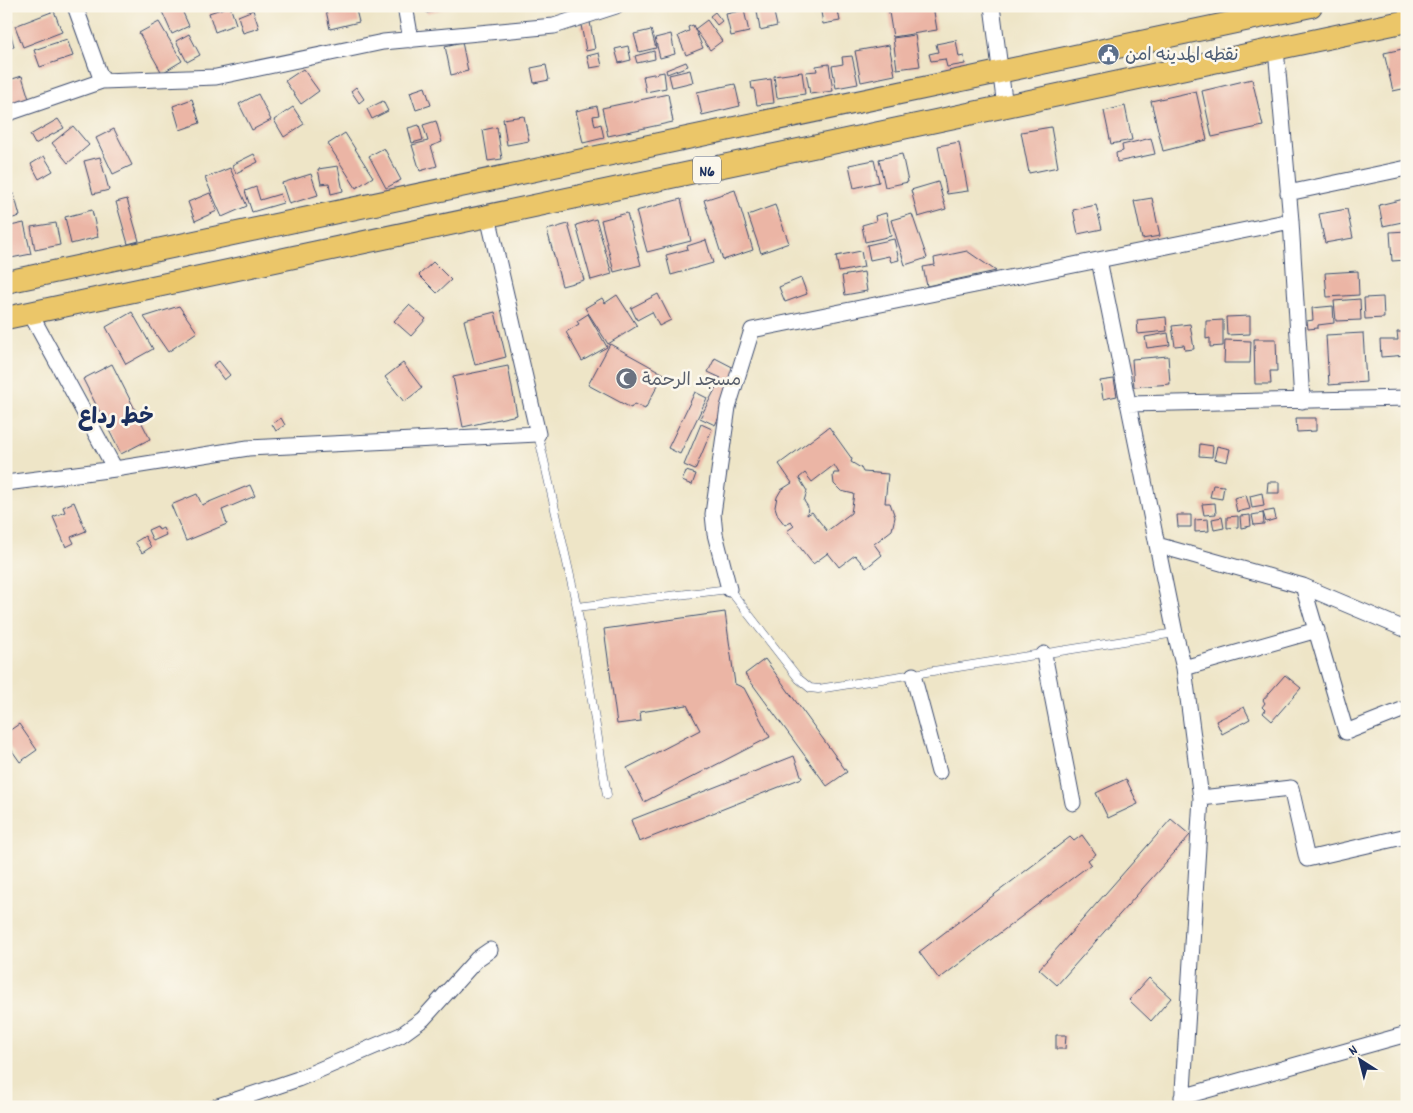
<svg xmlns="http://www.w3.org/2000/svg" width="1413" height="1113" viewBox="0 0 1413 1113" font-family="Dekko,'Playpen Sans Arabic',sans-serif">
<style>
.building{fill:#ebb5a5;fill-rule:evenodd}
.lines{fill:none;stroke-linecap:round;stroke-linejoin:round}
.service-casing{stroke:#3b4a6e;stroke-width:9}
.minor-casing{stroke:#3b4a6e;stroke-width:17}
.primary-casing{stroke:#3b4a6e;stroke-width:24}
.service{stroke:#fff;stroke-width:8}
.minor{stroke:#fff;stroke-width:15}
.primary{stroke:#ebc669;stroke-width:22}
.labels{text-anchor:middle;stroke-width:5;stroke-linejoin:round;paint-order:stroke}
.shield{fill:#fbf7ec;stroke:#5e6b89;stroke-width:1}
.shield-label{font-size:16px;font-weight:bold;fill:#1b2f5e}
.service-label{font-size:18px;fill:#4e5e75;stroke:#fbf7ec;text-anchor:start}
.worship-label{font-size:18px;fill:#5b616d;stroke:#fbf7ec;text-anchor:start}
.district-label{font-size:22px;font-weight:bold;fill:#1b2f5e;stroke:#fbf7ec}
</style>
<rect width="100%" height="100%" fill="#fbf7ec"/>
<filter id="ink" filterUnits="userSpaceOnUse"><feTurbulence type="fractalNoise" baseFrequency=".02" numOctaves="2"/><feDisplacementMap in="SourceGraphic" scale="10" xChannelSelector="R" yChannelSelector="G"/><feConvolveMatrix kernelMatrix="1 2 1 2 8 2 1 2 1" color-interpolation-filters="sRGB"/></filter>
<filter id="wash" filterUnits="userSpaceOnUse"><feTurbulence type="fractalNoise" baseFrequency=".0096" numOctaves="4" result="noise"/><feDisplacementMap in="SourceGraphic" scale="20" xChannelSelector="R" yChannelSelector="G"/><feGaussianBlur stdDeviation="1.12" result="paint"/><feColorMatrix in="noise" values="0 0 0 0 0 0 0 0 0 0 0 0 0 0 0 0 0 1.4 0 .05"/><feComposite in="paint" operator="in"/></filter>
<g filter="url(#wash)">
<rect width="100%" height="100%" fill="#eee5c7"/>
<g id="blocks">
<path class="building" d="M6,6H9L12,21L6,23Z
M162,6H180L189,26L172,34L160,7Z
M230,6L236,24L215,32L209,13Z
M325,6H355L359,22L330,29Z
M425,6H452V7L427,13Z
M820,6H837L840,21L823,24Z
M888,6H933L937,30L893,37Z
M773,8L777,26L760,30L757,11Z
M253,10L259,28L243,33L238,16Z
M744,10L749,32L731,36L726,14Z
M54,11L62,32L23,47L15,26Z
M715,12L722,21L717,25L710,16Z
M707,20L722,41L710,50L695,29Z
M159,22L182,61L162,73L139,33Z
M590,22L595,49L586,51L581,25Z
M693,25L703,48L686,55L678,36L689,31L688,27Z
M9,27L14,47L6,48V28Z
M651,30L656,48L639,52L634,34Z
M189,34L200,55L187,62L176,41Z
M671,34L675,54L660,58L655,38Z
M915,35L920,66L897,69L893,38Z
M67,39L73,56L40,67L34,50Z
M956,40L959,57L964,56L965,64L947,67L945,59L931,61L929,54L938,52L936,44Z
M462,42L468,71L451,75L445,46Z
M889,45L895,75L861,82L855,51Z
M628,46L631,60L619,63L615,49Z
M1407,48V88L1393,91L1384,53Z
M654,51L655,59L637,63L635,56Z
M599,53L602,66L590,68L587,56Z
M852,56L858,84L836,88L832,66L843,64L842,57Z
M686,62L688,66L667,74L666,70Z
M829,64L833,91L810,94L806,72L817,71L816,66Z
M546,65L549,80L534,83L531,68Z
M303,69L319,91L301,104L285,81Z
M690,70L693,82L672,87L669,75Z
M664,72L666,88L646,92L643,76Z
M802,72L805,94L777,98L774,76Z
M22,76L29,99L6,106V81Z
M771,79L774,103L757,105L754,88L752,89L751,82Z
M1252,79L1263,126L1212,137L1202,91Z
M735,84L740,106L702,115L697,92Z
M356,87L364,99L359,103L351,91Z
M425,87L431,105L416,110L410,92Z
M1196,91L1207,140L1163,151L1151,101Z
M258,94L271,120L252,130L239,104Z
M668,94L673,122L608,136L602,108Z
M192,99L200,123L180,130L173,106Z
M383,101L388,111L372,119L367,109Z
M597,106L599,115L593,116L595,126L601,124L604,138L583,143L576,111Z
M1125,106L1132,140L1111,144L1104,111Z
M293,107L304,124L284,137L274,120Z
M524,116L529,141L507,145L503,119Z
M58,119L64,128L35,144L30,135Z
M436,121L442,142L431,146L437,166L420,171L412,145L428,141L423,125Z
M419,125L423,140L412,143L408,128Z
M73,126L89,145L68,163L52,143Z
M497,127L502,159L488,161L483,130Z
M1051,127L1058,167L1029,173L1021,132Z
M114,129L132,165L113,174L96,138Z
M345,133L373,177L356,188L328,144Z
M1151,138L1155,154L1117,162L1116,153L1123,151L1122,145Z
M959,142L968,191L947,194L938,146Z
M384,148L401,180L386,188L369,156Z
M254,154L258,162L236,173L232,165Z
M902,154L908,182L885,187L879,159Z
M44,156L53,171L39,179L31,164Z
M100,157L109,190L93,194L84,161Z
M874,160L879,182L854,188L849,165Z
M338,166L343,191L331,194L329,183L321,184L318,169Z
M230,168L247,206L222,217L205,178Z
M311,174L318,195L289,204L282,183Z
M938,182L946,209L918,217L911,190Z
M256,187L260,200L280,194L283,203L252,212L245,191Z
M735,190L753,250L723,260L704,200Z
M210,193L217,211L195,221L188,202Z
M14,194L20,216L6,220V196Z
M1152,198L1160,236L1142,239L1134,201Z
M127,199L139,241L128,244L116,202Z
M681,199L691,241L647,252L636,211Z
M1404,199L1407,221L1383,226L1379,205Z
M775,205L789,243L761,253L748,215Z
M1096,205L1102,229L1078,234L1073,210Z
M1347,209L1353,238L1325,243L1319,214Z
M92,210L98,237L71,244L65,217Z
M627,213L641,265L614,272L601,220Z
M886,213L891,236L865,242L862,225L876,221L875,216Z
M912,214L927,258L905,265L891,220Z
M596,219L612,274L591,280L576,225Z
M24,223L31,254L6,259V227Z
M56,223L60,245L35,250L31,227Z
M568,224L584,280L562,286L547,230Z
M1407,231V260L1392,261L1390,232Z
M894,239L899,260L891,262L889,256L870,260L867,245Z
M706,240L713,263L671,275L666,255L688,249L687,246Z
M861,251L864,267L839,272L836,256Z
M967,251L996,271L927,286L923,267L935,265L934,258Z
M433,262L451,280L437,293L419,275Z
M1358,271L1359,295L1327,297L1325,273Z
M864,272L867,291L845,295L842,276Z
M801,278L807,294L785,302L779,287Z
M658,294L671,320L659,326L652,312L637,320L631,308Z
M617,295L637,326L608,344L585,308L602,298L605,303Z
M1383,297L1384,318L1365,319L1364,298Z
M1360,299L1361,320L1336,321L1334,301Z
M409,305L426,319L411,336L394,321Z
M179,306L197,332L168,352L144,317Z
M1333,306L1334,323L1318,325V328L1308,329L1307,321L1313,320L1312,308Z
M132,312L153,349L126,364L106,327Z
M495,312L506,357L475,365L464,320Z
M588,314L607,347L582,361L566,332L579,324L577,321Z
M1250,316V334L1227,335L1226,317Z
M1166,317L1167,331L1138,334L1137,320Z
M1223,320V346L1210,347V338L1206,339V321Z
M1190,324L1194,349L1185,350L1184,345L1175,346L1172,326Z
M1397,332H1407V355L1381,357L1380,340H1398Z
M1168,333L1170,345L1147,348L1145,337Z
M1363,333L1366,382L1329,385L1326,335Z
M1254,339H1276L1277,371H1270L1271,384H1255Z
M1225,340L1251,341L1250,363H1224Z
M610,344L664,374L645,409L634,404L631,408L588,385Z
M1168,356L1170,384L1134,387L1132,359Z
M715,358L742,372L715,425L700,418L721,378L708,372Z
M219,361L230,375L224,380L213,365Z
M403,363L422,388L404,402L385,377Z
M112,364L150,439L121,454L83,379Z
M508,366L517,415L463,427L453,377Z
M1114,379L1117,396L1103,399L1100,381Z
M695,392L707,398L680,454L668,448Z
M281,418L285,425L276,431L272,424Z
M1296,418H1316V431L1297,432Z
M701,424L712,429L695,470L684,465Z
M829,427L852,459L851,462L861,468L863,472L888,474L885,503H890L895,517L892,530L874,544L882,555L866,568L855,555L839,567L828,553L813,564L787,531L794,526L791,521L785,525L778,516L775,507L777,497L781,490L792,483L779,464ZM834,465L839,473H834L833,476L834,484L841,491L854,494L851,513L827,531L812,512L807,515L808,507L804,501L807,491L799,478L805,473L812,482Z
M1200,444L1213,446L1212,457L1199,456Z
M1217,446L1230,449L1227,462L1214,459Z
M686,471L696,474L692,485L682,481Z
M1268,482H1279V493H1267Z
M250,485L255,496L222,510L227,524L186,541L171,505L197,494L202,505Z
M1213,485L1224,486L1222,499L1210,497Z
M1262,493L1264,506L1252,508L1250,496Z
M1246,495L1250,509L1237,512L1234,498Z
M74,502L86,531L71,537L74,543L66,547L53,517L65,512L63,507Z
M1215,503L1216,514L1204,515L1202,504Z
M1274,510L1276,519L1266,522L1263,512Z
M1263,513L1264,524L1254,525L1252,515Z
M1177,515H1191V527H1178Z
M1250,515L1251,526L1241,528L1240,516Z
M1238,516V527L1227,528V517Z
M1222,517L1224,528L1214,530L1212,519Z
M1208,519L1209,531L1195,532V520Z
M157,526L159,530L163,528L166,535L153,541L148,530Z
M145,536L151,547L142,553L135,542Z
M725,612L735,684L744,688L770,737L644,802L627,768L700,730L687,705L640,712L641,721L617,724L604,629Z
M765,659L847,772L827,786L745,674Z
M1285,675L1301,688L1272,721L1263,713L1265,710L1262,707L1265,703L1263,700Z
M1244,707L1250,719L1222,734L1216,721Z
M19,724L37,750L20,762L6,742V733Z
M794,756L802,778L639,842L631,820Z
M1126,779L1138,804L1108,818L1096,793Z
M1171,819L1190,835L1057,985L1039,969Z
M1082,835L1096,854L1088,860L1091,864L939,979L919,952L1070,837L1074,841Z
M1149,978L1171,998L1151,1021L1129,1000Z
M1056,1035H1066L1065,1049H1056Z"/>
</g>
</g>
<g filter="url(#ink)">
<use href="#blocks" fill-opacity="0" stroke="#3b4a6e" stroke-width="1"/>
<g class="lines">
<defs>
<path id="service" d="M538,434L577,607L607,795
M577,607L729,589L799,679L810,688L818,689L1175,633"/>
<path id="minor" d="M75,6L102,81
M405,6L411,40
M992,6L1005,107
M1276,49L1291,221L1302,401
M6,114L102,81L216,77L383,42L554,26L616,6
M1288,193L1407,168
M1099,260L1175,633L1184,668L1201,798L1182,1107
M30,313L115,469
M1128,404L1407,398
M6,483L115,469L248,448L538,434L488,216
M1157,545L1303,586L1407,630
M1303,586L1346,732L1407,708
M729,589L715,534L713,514L728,407L752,330L1291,221
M1044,654L1073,803
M1184,668L1317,630
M913,675L939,772
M1201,798L1291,788L1307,859L1407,836
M1182,1097L1407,1034
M215,1107L298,1079L401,1035L423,1019L477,959L490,950"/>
<path id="primary" d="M6,282L1311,6
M6,318L1407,21"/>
</defs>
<use href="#service" class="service-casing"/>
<use href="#minor" class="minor-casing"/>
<use href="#primary" class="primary-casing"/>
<use href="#service" class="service"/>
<use href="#minor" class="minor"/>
<use href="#primary" class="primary"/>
</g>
</g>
<defs>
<symbol id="civic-disc" viewBox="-11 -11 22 22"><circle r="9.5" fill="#5c6f8a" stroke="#fbf7ec"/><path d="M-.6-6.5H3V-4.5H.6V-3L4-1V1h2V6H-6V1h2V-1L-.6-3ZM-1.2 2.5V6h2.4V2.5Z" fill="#fff"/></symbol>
<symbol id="mosque-disc" viewBox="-11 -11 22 22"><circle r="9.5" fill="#6b7280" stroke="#fbf7ec"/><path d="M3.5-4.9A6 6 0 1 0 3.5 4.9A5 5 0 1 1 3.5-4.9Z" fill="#fff"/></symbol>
</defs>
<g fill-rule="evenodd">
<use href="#civic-disc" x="1096" y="42" width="25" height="25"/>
<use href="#mosque-disc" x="614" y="366" width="25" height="25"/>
</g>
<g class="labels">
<rect class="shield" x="693" y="156.5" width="28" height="27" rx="4"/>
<g class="shield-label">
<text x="707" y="176">N6</text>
</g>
<g class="service-label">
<text x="1125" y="60">نقطه المدينه امن</text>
</g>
<g class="worship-label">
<text x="642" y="385">مسجد الرحمة</text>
</g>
<g class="district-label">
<text x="116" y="423">خط رداع</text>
</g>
</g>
<rect width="1413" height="1113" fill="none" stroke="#fbf7ec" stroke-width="25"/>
<g transform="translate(1360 1060) rotate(324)" stroke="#fbf7ec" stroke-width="4" paint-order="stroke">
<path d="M0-4L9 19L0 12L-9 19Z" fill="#1b2f5e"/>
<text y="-8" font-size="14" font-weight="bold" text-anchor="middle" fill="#1b2f5e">N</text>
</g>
</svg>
